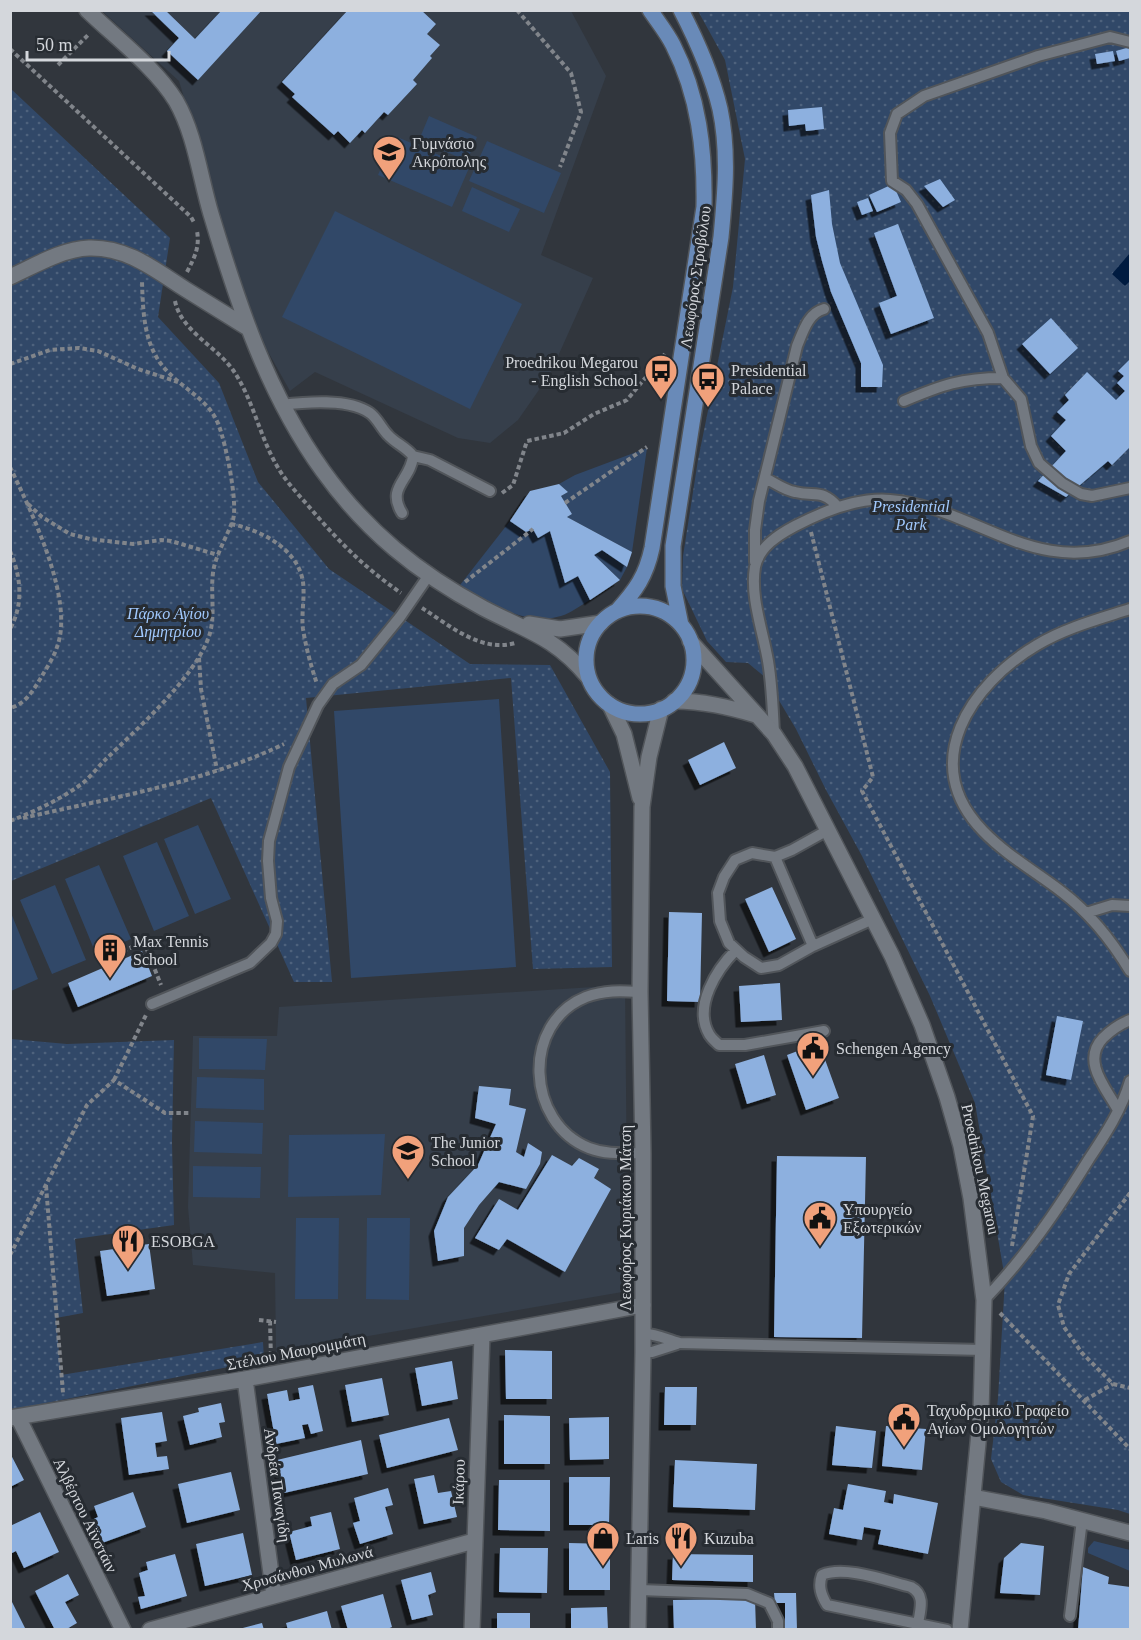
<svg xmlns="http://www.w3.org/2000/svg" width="1141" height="1640" viewBox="0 0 1141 1640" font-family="Georgia,serif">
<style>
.built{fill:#363f4b}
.green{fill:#314868}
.park{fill:url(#park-dots)}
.water{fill:#001b40}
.building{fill:#8db0df;filter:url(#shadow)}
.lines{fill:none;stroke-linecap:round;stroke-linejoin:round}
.service-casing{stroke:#51555a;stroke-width:14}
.minor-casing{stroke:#51555a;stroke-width:18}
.tertiary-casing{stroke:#51555a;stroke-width:18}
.secondary-casing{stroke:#51555a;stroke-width:18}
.primary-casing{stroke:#51555a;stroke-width:18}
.path{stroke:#81858b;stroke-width:4;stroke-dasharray:4.5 3;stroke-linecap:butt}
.service{stroke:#737981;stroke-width:10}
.minor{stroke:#737981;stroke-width:15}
.tertiary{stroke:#737981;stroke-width:15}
.secondary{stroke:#737981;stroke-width:15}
.primary{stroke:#698ab8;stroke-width:15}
.labels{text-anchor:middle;stroke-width:6;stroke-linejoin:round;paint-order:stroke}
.poi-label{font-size:16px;fill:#d4d7dc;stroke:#272c32;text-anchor:start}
.street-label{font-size:16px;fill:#d4d7dc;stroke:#272c32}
.park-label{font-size:16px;font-style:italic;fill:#a1c9fe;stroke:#272c32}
</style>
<defs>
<pattern id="park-dots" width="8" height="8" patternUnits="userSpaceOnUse" patternTransform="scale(1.5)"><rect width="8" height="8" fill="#314868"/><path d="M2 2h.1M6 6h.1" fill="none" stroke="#4e627d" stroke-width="1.8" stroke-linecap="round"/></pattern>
<filter id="shadow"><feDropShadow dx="-5.5" dy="5.5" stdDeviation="0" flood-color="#0009"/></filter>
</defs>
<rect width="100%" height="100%" fill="#31363d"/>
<path class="built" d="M102,11H571L606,76L541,255L593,278L550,374L518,420L490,443L458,438L315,372L290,391L253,325L179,81Z
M625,985L628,1291L276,1352L275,1273L193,1265L188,1207L193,1036H277L279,1007Z"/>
<path class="green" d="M429,116L477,137L467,161L419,140Z
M395,136L469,168L452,207L378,175Z
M487,141L561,173L544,213L469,181Z
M472,187L520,209L509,232L462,211Z
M335,211L522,304L470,409L282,317Z
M647,448L632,552L567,517L572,514L561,496L568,492L559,484L575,475Z
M510,521L525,532L533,529L538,538L550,531L565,582L578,576L590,600C581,605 571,613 561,616C528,626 486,604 460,585Z
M602,550L627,567L620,580L594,555Z
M499,699L516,967L351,978L334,711Z
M198,825L231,899L195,914L164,839Z
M157,842L189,916L154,931L123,856Z
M99,865L131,939L96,954L65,879Z
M55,885L86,960L52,974L20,900Z
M11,913L38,979L11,991H10Z
M199,1038L267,1039L265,1070L199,1069Z
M197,1077L264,1079V1110L196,1108Z
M195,1121L263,1123L262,1154L194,1152Z
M385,1134L381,1195L288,1197L289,1135Z
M193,1166L261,1167L260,1198L193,1197Z
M296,1218H339L338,1299H295Z
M367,1218H410L409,1300L366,1299Z
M1094,1541L1130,1550V1571L1088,1553V1548Z"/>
<path class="park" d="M698,11H1130V1514L1118,1510L1023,1495L1001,1482L991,1459L998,1398L1005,1279L975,1103L930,996L862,856L826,790L796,729L765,677L748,663L726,662L707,641L682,589L683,556L698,460L733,287L745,159L725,60Z
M10,88L170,238L158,317L219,383L258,482L329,569L470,664L550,665L610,772L612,967L533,969L511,678L306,698L332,982H294L211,798L11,881Z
M11,1039L67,1044L174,1040L172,1142L174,1225L75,1239L83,1313L56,1318L61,1375L263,1342L264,1360L11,1410Z"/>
<path class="water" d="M1130,253V281L1125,286L1112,274Z"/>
<path class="building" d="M150,10H165L195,39L222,10H262L198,80L167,51L179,38Z
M348,10H421L436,24L427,34L440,45L430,56L432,58L413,80L417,84L388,115L384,112L365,133L362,130L350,143L338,131L334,135L292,97L295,94L282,82Z
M1130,47V58L1119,61L1116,51Z
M1113,51L1115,61L1097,64L1095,54Z
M822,107L824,129L806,131L805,124L789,126L788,110Z
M940,179L955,200L943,207L924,186Z
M893,184L901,202L877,212L869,195Z
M829,190L832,224L840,263L883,365L882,387H861V363L831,292L822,261L816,237L811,195Z
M868,198L873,211L862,215L857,202Z
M898,224L934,318L891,334L879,303L897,296L874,233Z
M1051,318L1078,348L1050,374L1022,344Z
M1130,359V447L1112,465L1108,461L1066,497L1038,481L1066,451L1051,436L1066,420L1057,412L1069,400L1065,395L1087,372L1116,400L1125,391L1117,383L1124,376L1118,371Z
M559,484L568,492L561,496L572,514L567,517L632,552L627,567L602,550L594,555L620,580L590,600L578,576L565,583L550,531L538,538L533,529L526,532L510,521L530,491Z
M724,742L736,768L700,785L688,760Z
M772,887L796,939L769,952L745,899Z
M669,912L702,913L700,1002L667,1001Z
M142,951L152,976L78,1007L68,983Z
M780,983L782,1020L741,1022L739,986Z
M1057,1016L1083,1021L1071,1080L1046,1075Z
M819,1043L839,1098L806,1110L787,1055Z
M764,1055L776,1095L747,1104L735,1064Z
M479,1086L511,1089L509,1105L526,1109L516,1152L524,1157L528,1143L542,1152L540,1164L526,1189L499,1182L479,1205L464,1228V1256L438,1261L434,1231L448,1197L478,1165L496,1124L475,1118Z
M552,1155L572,1166L579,1158L599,1169L594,1178L611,1189L565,1272L507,1239L499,1250L475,1238L499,1199L518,1210Z
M777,1156L866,1157L862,1338L774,1337Z
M149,1244L155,1289L107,1296L100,1251Z
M505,1350L552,1351V1399H506Z
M452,1361L458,1399L422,1406L415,1368Z
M382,1378L389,1415L352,1422L345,1385Z
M313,1385L323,1431L311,1434L308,1424L302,1425L305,1438L276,1444L267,1394L287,1390L289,1401L300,1399L298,1388Z
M665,1387H697L696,1425H664Z
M221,1403L225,1422L219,1423L222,1437L190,1445L183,1416L199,1412L198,1408Z
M162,1412L167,1441L155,1443L157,1457L167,1456L169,1469L129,1475L121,1418Z
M504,1415L550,1416V1464H504Z
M609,1417V1459L570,1460L569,1418Z
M449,1418L458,1450L387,1468L379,1435Z
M836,1426L876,1431L872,1468L832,1465Z
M886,1426L926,1429L922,1470L882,1466Z
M361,1440L368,1474L284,1493L277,1460Z
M10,1453L24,1480L10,1487Z
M675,1460L757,1464L755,1510L673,1507Z
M231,1472L240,1510L187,1523L178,1484Z
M434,1475L438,1493L451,1491L457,1517L424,1524L414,1479Z
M569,1477H610L609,1525H569Z
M499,1480H550V1531L498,1530Z
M848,1484L886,1491L884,1502L893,1504L894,1494L938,1503L928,1554L878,1544L881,1530L864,1527L862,1540L829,1534L834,1508L843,1510Z
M388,1488L393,1505L385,1507L393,1534L360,1544L353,1523L360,1521L354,1498Z
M133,1492L146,1527L102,1543L94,1519L98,1517L94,1506Z
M40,1512L59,1552L24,1568L16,1551L10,1554V1526Z
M331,1512L340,1549L296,1560L289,1532L312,1526L310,1517Z
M243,1533L252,1575L205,1586L196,1544Z
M569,1543L610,1544V1590H569Z
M1021,1543L1044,1546L1040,1595L1000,1593L1004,1558Z
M500,1548H548L547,1593L499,1592Z
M175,1554L187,1596L141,1609L138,1597L145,1596L139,1573L148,1570L146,1562Z
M673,1554L753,1555V1582L672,1580Z
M1083,1567L1109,1577L1108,1584L1130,1587V1630H1078Z
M431,1572L436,1592L428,1595L433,1615L412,1620L401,1580Z
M68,1574L79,1595L65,1602L77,1623L65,1630H55L35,1591Z
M774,1593H796L797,1630H785V1603H775Z
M383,1594L392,1627L385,1630H348L341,1606Z
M10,1598L26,1630H10Z
M755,1599L756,1630H674L673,1600Z
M607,1607L608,1630H571V1608Z
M327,1611L332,1630H288L286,1623Z
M497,1613H530V1630H497Z
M262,1623L264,1630H239V1629Z"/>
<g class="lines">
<defs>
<path id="service" d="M1130,42L1110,37L1038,56L924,96L897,114L890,133L892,181L906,190L917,204L988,333L1003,378L1021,399L1031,446L1039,463L1062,483L1081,494L1092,496L1130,488
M904,401C942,385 961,378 1003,378
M281,405C306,402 348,398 370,413C378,419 381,428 388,435C395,443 406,447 413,456C411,480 386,487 402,513
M413,456L430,460L490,491
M765,478C775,483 784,490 795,492C816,497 822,489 838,507
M755,562V530L759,501L797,346C803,332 808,313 824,309
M1130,609C1099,619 1065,628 1037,645C971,684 917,763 983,831C1006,855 1036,872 1062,892C1091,914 1112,941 1130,971
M774,734C773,710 772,685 768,661C763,631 750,597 755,567C759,547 778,535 795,526C822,512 858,497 890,500C976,507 1036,581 1130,541
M828,830L792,850L775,857L752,853L735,860L724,877L718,893L720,921L729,943L744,957L761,968L779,965L813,946L873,919
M775,857L813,946
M1086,913L1112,905L1130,906
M736,950C717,969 693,1006 709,1034C711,1038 716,1042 719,1045H745L824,1031
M640,992C621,991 605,990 586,997C521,1023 526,1123 589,1148C607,1155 624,1153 643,1153
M152,1004L250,963L271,943L276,934L277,921L271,898L268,861L269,841L289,767L318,705L333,684L361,665L400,617L429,575
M1118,1110C1106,1088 1081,1061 1103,1038C1111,1030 1120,1024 1130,1020
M984,1300C1025,1258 1058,1209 1089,1159C1105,1135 1122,1109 1130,1081
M643,1334C656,1333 667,1340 680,1343L984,1350
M643,1352H652L677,1344
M640,1590L747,1594L769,1603L778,1621V1630
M1070,1616L1082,1520
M918,1624C920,1610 926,1595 911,1587C887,1581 845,1565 822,1575C818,1586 821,1595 827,1605L947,1630"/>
<path id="minor" d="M87,10C116,38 155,67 176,101C195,134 200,177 211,214C238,304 267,393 323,471C366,531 418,573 483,608C527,631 555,637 588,677
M10,277C34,266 62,249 89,248C127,247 154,269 185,289C206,302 227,315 248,328
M529,624L560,629L601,623
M245,1379L274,1596
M18,1417L123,1630
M10,1418L245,1379L643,1305
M150,1630L474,1541
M472,1630L482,1335"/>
<path id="tertiary" d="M973,1497L1046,1511L1130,1533"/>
<path id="secondary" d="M690,641L774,734L795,766L892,956L922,1025L947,1097L961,1146L971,1198L984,1300L981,1412L960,1630
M674,701C703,701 728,707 756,715
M610,705L624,734L640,798
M638,1630L643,1352V1153L640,992L642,807L649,757L661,709"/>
<path id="primary" d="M681,10C697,41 712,75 720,109C729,151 725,195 721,237L673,546V586L681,625
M586 660a54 54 0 1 1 108 0a54 54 0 1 1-108 0Z
M617,611C636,590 646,576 652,548L704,207C705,151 699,96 673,45C667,33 658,22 650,10"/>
</defs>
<use href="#service" class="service-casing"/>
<use href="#minor" class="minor-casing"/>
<use href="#tertiary" class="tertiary-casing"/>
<use href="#secondary" class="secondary-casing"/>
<use href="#primary" class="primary-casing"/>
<path class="path" d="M517,10L571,73L581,112L560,167
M10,49L191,217L195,224
M58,65L89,34
M187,272C194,258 200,248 197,231
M175,301C181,331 216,346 233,370C253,399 259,435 277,466C286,482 299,495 311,509C340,543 365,568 401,593
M10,364L50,350L79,348L98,351L138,369L178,382
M10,467C31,511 75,600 57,647C54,657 47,667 42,676C34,689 26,704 10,708
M502,493L513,485L527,441L564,433L594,414L627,400L665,354
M565,503L647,447
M28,504L42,517L70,534L90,539L133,544L161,540L171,541L218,555
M231,524C261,530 298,549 303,582C305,598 301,614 303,629C306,648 311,666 317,684
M811,532L873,777L862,791L1033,1116L1012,1246
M10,551C21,576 24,604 10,629
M465,582L533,529
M422,608C449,625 481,653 515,643
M199,658L201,689L217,770
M23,818C110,798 203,783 284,744
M10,821C36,811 61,799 83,783C91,776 98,767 105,760C136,730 193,679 208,639C217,617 209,590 214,567C218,551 227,536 233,520C238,502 226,445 219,426C210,401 188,392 170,374C144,350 143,315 142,281
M102,960L144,942L161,985
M114,1080L146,1015
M46,1186L63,1393
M1130,1193L1069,1274L1058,1305L1064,1327L1082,1353L1113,1384L1130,1388
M10,1255L87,1105L114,1080L165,1113H191
M1000,1313L1130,1449
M259,1320L276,1322
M270,1321L271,1359
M1085,1400L1113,1384"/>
<use href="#service" class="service"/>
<use href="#minor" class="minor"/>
<use href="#tertiary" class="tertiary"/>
<use href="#secondary" class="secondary"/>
<use href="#primary" class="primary"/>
</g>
<defs>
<symbol id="school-pin" viewBox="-11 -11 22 30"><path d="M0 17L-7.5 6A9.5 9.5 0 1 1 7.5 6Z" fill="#f1a17b" stroke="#272c32"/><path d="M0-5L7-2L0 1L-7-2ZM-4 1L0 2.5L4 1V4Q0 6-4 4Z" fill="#111"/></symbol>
<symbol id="bus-pin" viewBox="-11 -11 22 30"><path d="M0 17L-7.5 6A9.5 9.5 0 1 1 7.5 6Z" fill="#f1a17b" stroke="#272c32"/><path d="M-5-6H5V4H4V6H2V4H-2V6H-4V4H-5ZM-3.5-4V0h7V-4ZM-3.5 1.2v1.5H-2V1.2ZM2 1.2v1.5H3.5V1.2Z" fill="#111"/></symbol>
<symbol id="building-pin" viewBox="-11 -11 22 30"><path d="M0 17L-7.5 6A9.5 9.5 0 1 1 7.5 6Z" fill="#f1a17b" stroke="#272c32"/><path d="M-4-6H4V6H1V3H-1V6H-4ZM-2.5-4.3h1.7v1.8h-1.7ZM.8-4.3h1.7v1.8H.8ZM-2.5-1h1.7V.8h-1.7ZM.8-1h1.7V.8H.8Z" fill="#111"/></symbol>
<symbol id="civic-pin" viewBox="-11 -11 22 30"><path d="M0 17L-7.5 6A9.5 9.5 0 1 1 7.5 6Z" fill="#f1a17b" stroke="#272c32"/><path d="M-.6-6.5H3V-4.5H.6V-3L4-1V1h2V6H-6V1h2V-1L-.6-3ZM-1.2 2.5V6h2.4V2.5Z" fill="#111"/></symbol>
<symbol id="restaurant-pin" viewBox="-11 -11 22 30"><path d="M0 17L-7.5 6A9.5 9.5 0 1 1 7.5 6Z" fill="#f1a17b" stroke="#272c32"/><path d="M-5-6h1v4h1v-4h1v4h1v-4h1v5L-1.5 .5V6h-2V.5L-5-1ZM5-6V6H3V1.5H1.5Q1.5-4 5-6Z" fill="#111"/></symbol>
<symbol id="shop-pin" viewBox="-11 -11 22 30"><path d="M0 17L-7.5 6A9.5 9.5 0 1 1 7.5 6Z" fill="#f1a17b" stroke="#272c32"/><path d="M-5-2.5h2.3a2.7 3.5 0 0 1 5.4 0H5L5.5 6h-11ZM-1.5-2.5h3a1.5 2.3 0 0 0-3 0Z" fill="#111"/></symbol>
</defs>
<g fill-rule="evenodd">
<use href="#school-pin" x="370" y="133" width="38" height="52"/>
<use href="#bus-pin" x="642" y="352" width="38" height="52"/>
<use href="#bus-pin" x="689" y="360" width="38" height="52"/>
<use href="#building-pin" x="91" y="931" width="38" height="52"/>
<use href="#civic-pin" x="794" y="1029" width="38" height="52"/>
<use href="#school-pin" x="389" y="1132" width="38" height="52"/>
<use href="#civic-pin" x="801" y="1199" width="38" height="52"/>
<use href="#restaurant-pin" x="109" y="1222" width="38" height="52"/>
<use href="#civic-pin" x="885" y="1400" width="38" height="52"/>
<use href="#shop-pin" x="584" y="1519" width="38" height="52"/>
<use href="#restaurant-pin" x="662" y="1519" width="38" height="52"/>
</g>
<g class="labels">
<g class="poi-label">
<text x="412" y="149">Γυμνάσιο<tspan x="412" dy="18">Ακρόπολης</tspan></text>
<text x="638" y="368" text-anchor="end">Proedrikou Megarou<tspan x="638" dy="18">- English School</tspan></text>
<text x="731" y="376">Presidential<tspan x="731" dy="18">Palace</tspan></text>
<text x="133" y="947">Max Tennis<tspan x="133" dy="18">School</tspan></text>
<text x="836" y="1054">Schengen Agency</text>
<text x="431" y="1148">The Junior<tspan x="431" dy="18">School</tspan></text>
<text x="843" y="1215">Υπουργείο<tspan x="843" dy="18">Εξωτερικών</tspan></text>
<text x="151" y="1247">ESOBGA</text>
<text x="927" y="1416">Ταχυδρομικό Γραφείο<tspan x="927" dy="18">Αγίων Ομολογητών</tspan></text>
<text x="626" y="1544">Laris</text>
<text x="704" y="1544">Kuzuba</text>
</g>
<g class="street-label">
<text transform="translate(695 277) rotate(-82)" y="6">Λεωφόρος Στροβόλου</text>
<text transform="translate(981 1169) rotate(78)" y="6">Proedrikou Megarou</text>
<text transform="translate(625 1218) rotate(-90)" y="6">Λεωφόρος Κυριάκου Μάτση</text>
<text transform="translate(296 1351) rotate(-11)" y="6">Στέλιου Μαυρομμάτη</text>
<text transform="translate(458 1482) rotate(-88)" y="6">Ικάρου</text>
<text transform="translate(278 1485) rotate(82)" y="6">Ανδρέα Παναγίδη</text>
<text transform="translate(86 1515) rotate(64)" y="6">Αλβέρτου Αϊνστάιν</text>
<text transform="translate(307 1568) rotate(-15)" y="6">Χρυσάνθου Μυλωνά</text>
</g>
<g class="park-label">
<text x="911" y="512">Presidential<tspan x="911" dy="18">Park</tspan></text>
<text x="168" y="619">Πάρκο Αγίου<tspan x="168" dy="18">Δημητρίου</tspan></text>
</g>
</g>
<rect width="1141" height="1640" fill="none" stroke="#d4d7dc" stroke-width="24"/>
<path d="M27 51v9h142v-9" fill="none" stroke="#d4d7dc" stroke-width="3"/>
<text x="36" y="51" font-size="18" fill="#d4d7dc" stroke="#272c32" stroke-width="4.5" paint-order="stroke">50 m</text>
</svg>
